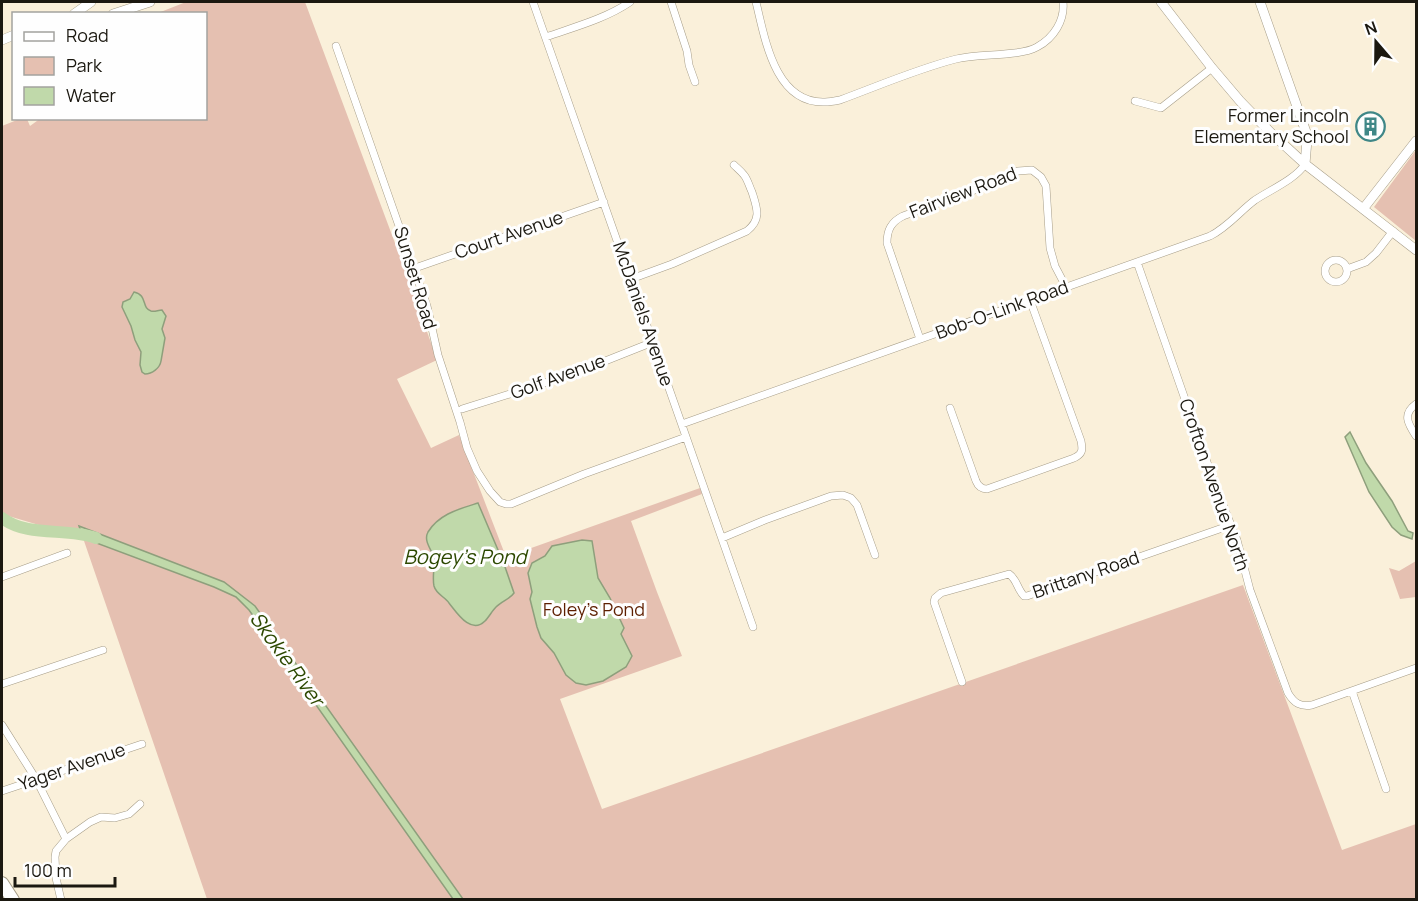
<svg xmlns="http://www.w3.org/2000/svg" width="1418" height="901" viewBox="0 0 1418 901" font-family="Manrope,sans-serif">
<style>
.green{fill:#e5c0b1}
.water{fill:#c0d9aa;stroke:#8e9f7c;stroke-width:1.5}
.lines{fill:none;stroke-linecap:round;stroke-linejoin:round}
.river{stroke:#c0d9aa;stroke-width:12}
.street-casing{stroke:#a69d88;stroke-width:8}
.secondary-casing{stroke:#a69d88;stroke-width:10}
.highway-casing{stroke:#a69d88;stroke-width:14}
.street{stroke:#fff;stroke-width:7}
.secondary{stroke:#fff;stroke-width:9}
.highway{stroke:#fff;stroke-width:12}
.labels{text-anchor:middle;stroke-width:6;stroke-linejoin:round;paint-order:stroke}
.poi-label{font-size:18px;fill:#1b1810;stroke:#fefefe;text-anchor:end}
.street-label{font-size:18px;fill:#1b1810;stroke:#fefefe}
.park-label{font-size:18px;fill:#5d1f00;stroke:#fefefe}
.water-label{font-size:20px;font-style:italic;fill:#2c4800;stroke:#fefefe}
</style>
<rect width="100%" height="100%" fill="#faf0da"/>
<path class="green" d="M186,2H305L411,286L437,360L397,379L431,448L459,435L506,557L700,488L702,494L631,521L657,592L682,656L560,699L602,809L1243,585L1342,850L1416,824V899H207L83,538L5,515L2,513V126L22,118L27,119L30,126L41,118H206V14L158,13Z
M1416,150V241L1374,207Z
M1416,561V597L1400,599L1389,568L1399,571Z"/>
<path class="water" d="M134,292C148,295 141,308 151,311C155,312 158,310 162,310L166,316L162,329L165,338L161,361C160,368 152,374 145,374L142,372L140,365L141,352L135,340L131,326L122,307L123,302L130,299Z
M1350,432L1366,463L1392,501L1408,531L1413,533L1412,539L1401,535L1392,527L1369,492L1345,437Z
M478,503L504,564L514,593C510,599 502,601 496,607C492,611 489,617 485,621C471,635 457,613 449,603C445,597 436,594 434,586C432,577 435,567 434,558C432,550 423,541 428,532C439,514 459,509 478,503Z
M79,526L224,582L255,606L463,899H453L249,610L236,597L214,587L83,538Z
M582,540L592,541L598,578L610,598L624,628L621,634L632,656L626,667L603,681L586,685L576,683L566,675L554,653L541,638L537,627L530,599L532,592L528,573L532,563L545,556L552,546Z"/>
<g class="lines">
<path class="river" d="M2,518C29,538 66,527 96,538"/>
<defs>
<path id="street" d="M533,2L753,627
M671,2L687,51L689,65L695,82
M756,2C765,39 775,104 825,102C830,102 835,101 840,100C878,86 917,69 956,59C980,53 1019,57 1037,47C1054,38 1065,20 1063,2
M546,37C574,27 605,19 630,2
M336,46L427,306L438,355L460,422L467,448L477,471L490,491L500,502L506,504H511L584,474L686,437
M1135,101L1161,108L1212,68
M1325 271a11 11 0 1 1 22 0a11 11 0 1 1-22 0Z
M1137,262L1215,485L1237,540L1250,590L1288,693C1294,703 1300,707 1312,705L1416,668
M415,268L604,202
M1347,269L1366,262L1376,253L1393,231
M631,279L672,264L747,231C762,219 757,208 752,192C749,186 748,180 744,175C741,171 737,168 734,165
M920,339L887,243C887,230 891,222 903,216L983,187L1018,171L1032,170L1041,177L1046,186L1050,248L1055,266L1066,287
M1416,404C1402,414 1408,424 1416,436
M950,408L976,481C978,486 981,489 987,489L1074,458C1082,454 1083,451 1081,441L1030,300
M462,409L570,375L653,342
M682,424L1210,236C1228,227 1239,212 1255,200C1270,190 1296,179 1305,164
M722,538L765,520L831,496L843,495L851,498L857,505L875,555
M2,577L67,553
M962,682L934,602L935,598L941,593L1009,574C1017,579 1017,589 1024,596H1027L1231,525
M2,684L103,650
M1352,691L1386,789
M2,725L36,779L66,839
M2,791L142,744
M61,900L56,878L55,857L56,851L66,839L90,822L101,817L115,818L129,814L140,804"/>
<path id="secondary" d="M1161,2L1212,68L1240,101L1271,133L1305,164L1416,250
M1260,2L1306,132L1307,140L1305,164
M74,14L91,2
M113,14L150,2
M2,40L14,35
M1363,209L1416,141"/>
<path id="highway" d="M2,883L13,900"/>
</defs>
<use href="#street" class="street-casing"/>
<use href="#secondary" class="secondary-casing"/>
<use href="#highway" class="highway-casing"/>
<use href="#street" class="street"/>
<use href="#secondary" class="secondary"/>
<use href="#highway" class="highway"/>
</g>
<defs>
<symbol id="building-ring" viewBox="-11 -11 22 22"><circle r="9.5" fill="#fefefe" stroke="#3f8787" stroke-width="1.5"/><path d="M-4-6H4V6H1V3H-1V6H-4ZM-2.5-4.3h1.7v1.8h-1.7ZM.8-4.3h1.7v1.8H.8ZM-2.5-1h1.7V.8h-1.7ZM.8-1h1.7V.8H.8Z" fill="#3f8787"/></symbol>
</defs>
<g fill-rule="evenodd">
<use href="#building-ring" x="1354" y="110" width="33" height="33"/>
</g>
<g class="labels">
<g class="poi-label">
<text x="1349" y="122">Former Lincoln<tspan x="1349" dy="21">Elementary School</tspan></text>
</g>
<g class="street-label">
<text transform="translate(963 193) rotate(-21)" y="6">Fairview Road</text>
<text transform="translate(509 235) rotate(-19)" y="6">Court Avenue</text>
<text transform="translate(415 278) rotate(73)" y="6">Sunset Road</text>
<text transform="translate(1002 310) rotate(-20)" y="6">Bob-O-Link Road</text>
<text transform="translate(643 314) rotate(71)" y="6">McDaniels Avenue</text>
<text transform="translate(558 377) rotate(-20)" y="6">Golf Avenue</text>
<text transform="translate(1214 485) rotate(71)" y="6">Crofton Avenue North</text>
<text transform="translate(1086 575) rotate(-19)" y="6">Brittany Road</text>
<text transform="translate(72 767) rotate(-19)" y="6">Yager Avenue</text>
</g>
<g class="park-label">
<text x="594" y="616">Foley’s Pond</text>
</g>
<g class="water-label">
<text x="465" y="564">Bogey's Pond</text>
<text transform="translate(287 659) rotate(54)" y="7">Skokie River</text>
</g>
</g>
<rect width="1418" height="901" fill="none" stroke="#1b1810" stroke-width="6"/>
<rect x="12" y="12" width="195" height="108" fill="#fefefe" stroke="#a3a29f" stroke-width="1.5"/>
<rect x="24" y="32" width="30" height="9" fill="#ffffff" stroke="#a3a29f" stroke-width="1.5"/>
<text x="66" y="42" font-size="18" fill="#1b1810">Road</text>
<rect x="24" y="57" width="30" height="18" fill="#e5c0b1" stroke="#a3a29f" stroke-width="1.5"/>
<text x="66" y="72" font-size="18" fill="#1b1810">Park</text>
<rect x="24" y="87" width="30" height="18" fill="#c0d9aa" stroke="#a3a29f" stroke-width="1.5"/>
<text x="66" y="102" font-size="18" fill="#1b1810">Water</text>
<g transform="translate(1376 42) rotate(340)" stroke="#fefefe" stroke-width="4.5" paint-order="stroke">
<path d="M0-4.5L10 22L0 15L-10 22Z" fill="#1b1810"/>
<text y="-9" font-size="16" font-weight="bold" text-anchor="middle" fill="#1b1810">N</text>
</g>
<path d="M15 877v9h100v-9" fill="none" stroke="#1b1810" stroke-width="3"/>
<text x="24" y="877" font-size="18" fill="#1b1810" stroke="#fefefe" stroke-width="4.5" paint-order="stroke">100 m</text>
</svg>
